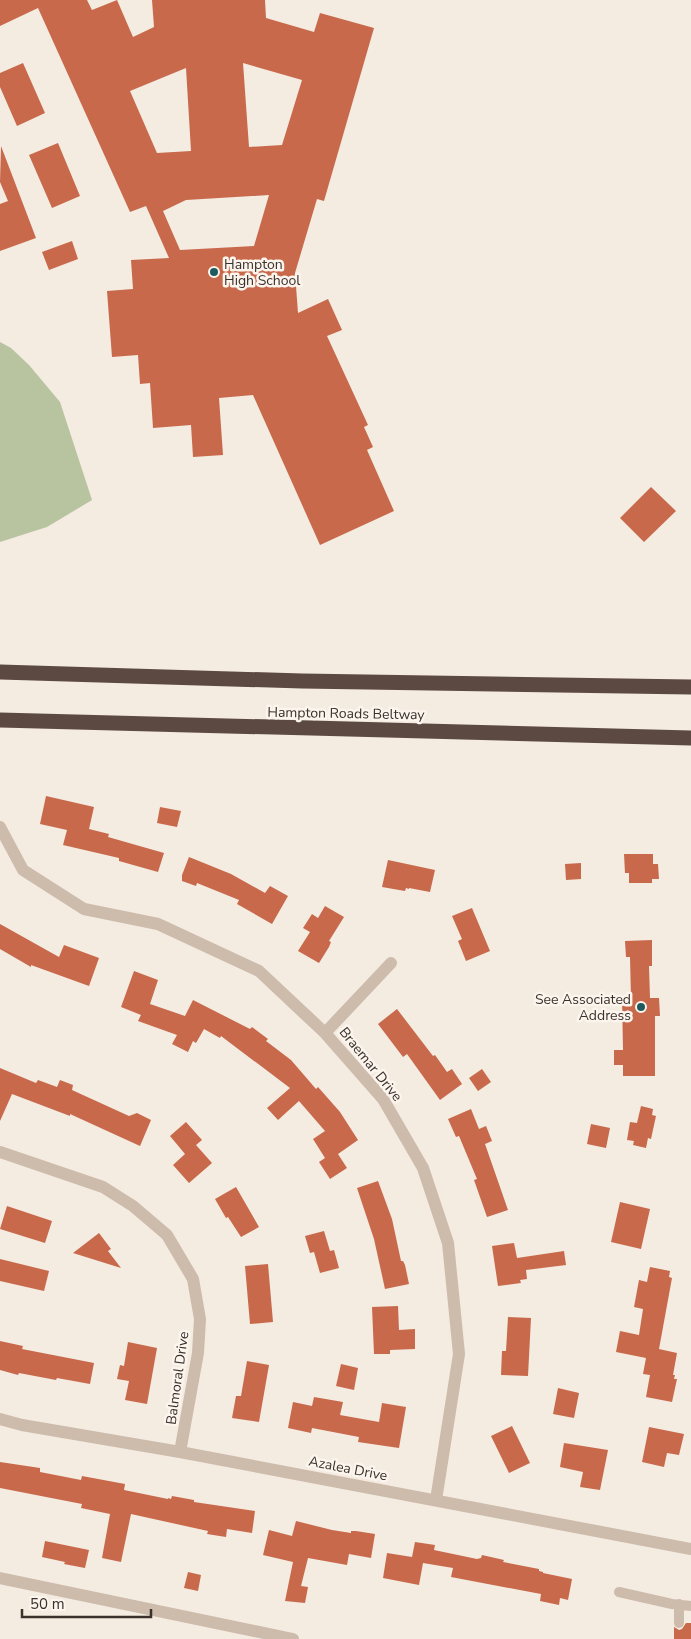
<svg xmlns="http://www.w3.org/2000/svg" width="691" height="1639" viewBox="0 0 691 1639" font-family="'Nunito Sans',sans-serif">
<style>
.green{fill:#b8c4a0}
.building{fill:#c8694b;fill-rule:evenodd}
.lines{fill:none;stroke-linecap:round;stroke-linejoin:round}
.service{stroke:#cdbbac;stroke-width:10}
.minor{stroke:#cdbbac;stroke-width:12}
.motorway{stroke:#5c4a42;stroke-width:15}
.poi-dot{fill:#1f5a5e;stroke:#fbf5ee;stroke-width:2}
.labels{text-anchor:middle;stroke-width:5;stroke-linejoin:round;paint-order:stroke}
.poi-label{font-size:14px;fill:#3b302b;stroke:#fbf5ee;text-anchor:start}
.street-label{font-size:14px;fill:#3b302b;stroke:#fbf5ee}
</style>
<rect width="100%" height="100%" fill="#f4ebe1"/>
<path class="green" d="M0,342L11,348L29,365L60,402L92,500L47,527L0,542Z"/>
<path class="building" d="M0,0H87L92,10L117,0L133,37L154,27L152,0H265L266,18L314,32L320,13L374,28L324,201L317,199L295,273L298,313L328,299L342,330L327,336L368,425L364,427L373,447L367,450L394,511L320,545L253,395L219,398L223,455L193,457L191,425L153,428L150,383L140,384L138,355L112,357L107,291L133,289L131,260L169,258L146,206L130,212L38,8L0,26ZM243,63L302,80L282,145L249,147ZM186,68L191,151L157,153L130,91ZM269,195L254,246L180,250L163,211L186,200Z
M23,63L45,113L17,126L0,87V73Z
M58,143L80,196L52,208L29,155Z
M1,146L36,238L0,251V204L8,201L0,182Z
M72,241L78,259L49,270L42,252Z
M651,487L676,511L644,542L620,518Z
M46,796L94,807L89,829L109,834L108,837L164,853L158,872L119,861V858L63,845L67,830L40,824Z
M160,807L181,811L177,827L157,823Z
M624,854H653V864H658L659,879H652V883H629V873H625Z
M189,857L231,874L265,893L270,886L288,896L272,924L237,904L239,900L197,883L196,886L182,881V875Z
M388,860L435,870L430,892L409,888V889L406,888L405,891L382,887Z
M581,863V879L566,880L565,864Z
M325,906L344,917L329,941L331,942L329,947L319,963L298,951L310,932L303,928L312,914L318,918Z
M472,908L490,951L466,961L458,941L462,939L452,916Z
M0,924L59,957L64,945L99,958L89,986L31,965V967L0,949Z
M652,940V966H649L650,998H659L660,1016H655V1076H623V1065H614V1050H623L622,998H631L630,957H626L625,941Z
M134,971L158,980L150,1004L185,1016L193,1000L250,1029L252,1027L268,1039L266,1041L291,1060L316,1089L318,1087L340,1112L358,1140L338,1154L347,1168L330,1179L319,1162L325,1158L313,1139L325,1131L299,1101L278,1120L267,1108L290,1088L221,1036L220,1038L204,1029L196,1043L193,1041L188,1052L172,1044L177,1035L138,1021L141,1015L121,1007Z
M397,1009L433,1056L435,1055L447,1072L452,1069L462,1084L440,1100L407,1054L403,1057L378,1024Z
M0,1068L36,1083L38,1080L57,1087L60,1080L73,1085L72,1090L129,1116L137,1113L151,1120L140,1146L70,1114V1116L12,1094L0,1121Z
M482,1069L491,1082L478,1091L469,1078Z
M641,1106L653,1109L652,1115L656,1116L651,1139L648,1138L646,1148L633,1145L634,1141L627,1140L630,1122L637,1123Z
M471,1109L479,1129L486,1126L492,1141L485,1144L508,1210L487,1217L474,1180L477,1179L459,1136L456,1137L448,1119Z
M186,1122L202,1140L196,1145L212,1163L189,1183L173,1165L185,1154L170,1136Z
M591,1124L610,1128L606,1148L587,1144Z
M378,1181L392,1219L401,1261H403L405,1265L409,1284L385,1289L374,1239L357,1188Z
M236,1187L259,1227L241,1237L228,1217L226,1218L215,1199Z
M620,1202L650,1209L641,1249L611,1242Z
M7,1206L52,1221L45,1243L0,1229Z
M324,1231L330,1251L334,1250L339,1268L320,1273L314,1252L310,1253L305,1236Z
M99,1233L111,1249L108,1251L121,1268L73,1253Z
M514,1243L517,1258L564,1251L566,1265L526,1270L527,1279L520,1280L521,1283L498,1286L492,1246Z
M0,1259L49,1271L44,1291L0,1281Z
M268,1264L273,1322L250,1324L245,1266Z
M650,1267L670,1271L669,1277L672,1278L659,1349L677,1353L673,1375H675L674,1379H677L672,1402L646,1397L650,1375L643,1374L646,1358L616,1352L620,1331L639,1335L643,1309L634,1307L639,1280L647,1282Z
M398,1306L399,1330L415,1329V1349L390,1350V1354H374L372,1307Z
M508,1317L531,1318L528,1376L501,1375L502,1351H506Z
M0,1341L23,1346L22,1349L94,1363L90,1384L57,1378L56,1380L19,1373L18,1375L0,1370Z
M128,1342L157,1348L147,1404L125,1400L129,1381L117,1379L120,1365L124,1366Z
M247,1361L269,1365L259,1422L232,1418L236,1396H241Z
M341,1364L358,1368L354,1390L336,1386Z
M558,1388L579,1393L574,1418L553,1414Z
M314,1397L343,1402L340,1415L379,1422L382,1403L406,1407L399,1448L358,1442L359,1437L312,1428L311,1433L288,1428L293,1402L312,1406Z
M512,1426L530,1463L509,1473L491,1436Z
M649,1427L684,1434L679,1455L667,1453L664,1467L642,1462Z
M564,1443L608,1450L600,1490L580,1487L583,1472L560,1467Z
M0,1462L40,1468V1472L81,1480L82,1476L125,1484L124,1490L168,1499V1498L171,1499L172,1496L194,1500V1502L255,1511L252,1533L227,1529L226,1537L207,1534L208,1531L131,1514L121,1562L102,1558L110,1514L81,1508L82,1504L0,1488Z
M296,1521L332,1530L351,1533V1531H356L375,1534L371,1558L349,1554L347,1565L308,1558L301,1586L308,1587L305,1603L285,1601L293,1562L263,1555L269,1530L292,1536Z
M45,1541L89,1550L85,1568L64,1564L65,1562L42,1557Z
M415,1542L435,1545L434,1550L477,1559L481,1558L482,1555L504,1560L503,1562L539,1569V1571L543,1572V1573L572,1579L568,1600L560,1598L559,1605L540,1601L541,1594L451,1577L453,1568L423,1563L419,1585L383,1578L387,1553L412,1557Z
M188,1572L201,1575L198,1591L184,1588Z
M686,1623H691V1639H674V1627L679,1630L682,1629Z"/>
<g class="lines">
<path class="service" d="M619,1592L672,1604L691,1606
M679,1604V1623"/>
<path class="minor" d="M0,827L23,870L84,909L158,924L259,971L325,1033L383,1099L423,1168L448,1243L459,1354L436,1500
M325,1033L391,963
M0,1152L103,1187L133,1206L167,1235L193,1279L200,1319L198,1353L180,1452
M0,1419L22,1425L180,1452L691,1549
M0,1578L293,1639"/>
<path class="motorway" d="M0,672L302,681L691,687
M0,720L691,738"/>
</g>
<g class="poi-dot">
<circle cx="214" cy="272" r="5"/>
<circle cx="641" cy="1007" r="5"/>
</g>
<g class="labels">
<g class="poi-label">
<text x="224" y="269">Hampton<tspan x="224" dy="16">High School</tspan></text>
<text x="631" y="1004" text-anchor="end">See Associated<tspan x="631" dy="16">Address</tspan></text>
</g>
<g class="street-label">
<text transform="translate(346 713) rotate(1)" y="5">Hampton Roads Beltway</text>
<text transform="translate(371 1064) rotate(51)" y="5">Braemar Drive</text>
<text transform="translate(177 1378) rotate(-82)" y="5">Balmoral Drive</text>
<text transform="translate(348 1468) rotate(11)" y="5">Azalea Drive</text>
</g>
</g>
<path d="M22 1609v8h129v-8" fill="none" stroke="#3b302b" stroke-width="2.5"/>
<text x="30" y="1609" font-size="15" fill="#3b302b" stroke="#fbf5ee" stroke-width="4" paint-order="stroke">50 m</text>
</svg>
